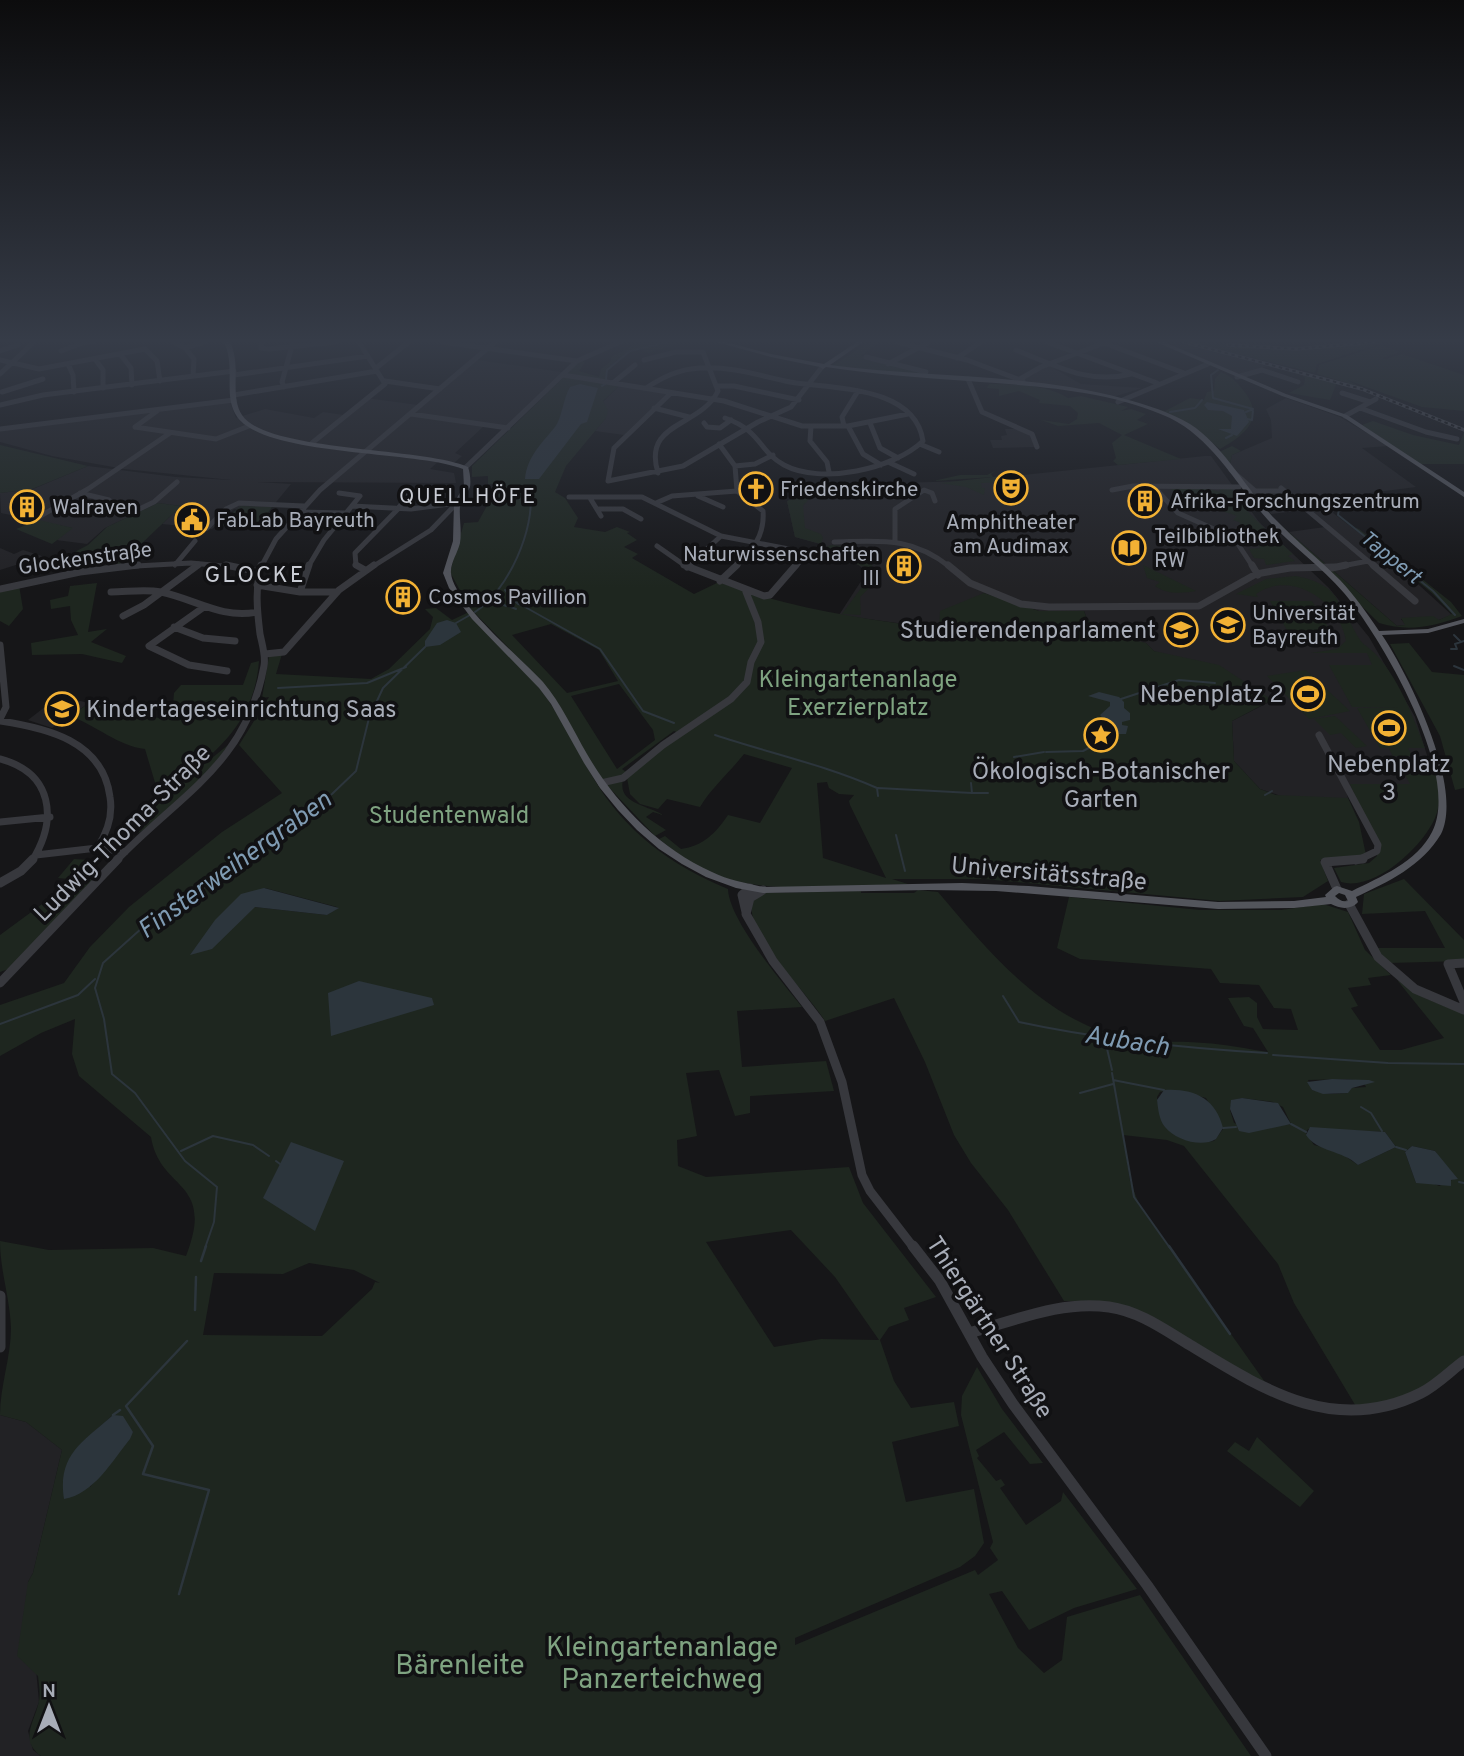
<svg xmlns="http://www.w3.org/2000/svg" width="1464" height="1756" viewBox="0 0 1464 1756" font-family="Overpass,sans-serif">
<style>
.built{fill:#222225}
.green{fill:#1e261f;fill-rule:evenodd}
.water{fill:#2c353c}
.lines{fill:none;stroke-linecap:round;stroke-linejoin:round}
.stream-far1{stroke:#2c353c;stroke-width:2}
.stream{stroke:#2c353c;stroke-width:2.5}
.minor-far3{stroke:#37383d;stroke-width:5}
.minor-far2{stroke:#37383d;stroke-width:7}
.minor-far1{stroke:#37383d;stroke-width:9}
.minor{stroke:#37383d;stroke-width:11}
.major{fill:#53555c;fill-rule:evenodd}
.rail-casing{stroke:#4a4c52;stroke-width:3.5}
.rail{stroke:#111113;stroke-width:2;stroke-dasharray:3.5;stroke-linecap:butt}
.labels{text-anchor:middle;stroke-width:7;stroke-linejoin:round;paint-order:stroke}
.far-poi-label{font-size:21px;fill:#a8adb8;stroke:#111113;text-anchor:start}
.far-neighbourhood-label{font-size:21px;letter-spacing:2px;fill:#c9ccd4;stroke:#111113}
.far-water-label{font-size:21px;font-style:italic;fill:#7f9bb3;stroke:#111113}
.far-street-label{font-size:21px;fill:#a8adb8;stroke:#111113}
.far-quarter-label{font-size:23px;letter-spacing:2px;fill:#c9ccd4;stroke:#111113}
.poi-label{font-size:24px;fill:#a8adb8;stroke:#111113;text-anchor:end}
.park-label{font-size:24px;fill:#7fa381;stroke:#111113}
.street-label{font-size:24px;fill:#a8adb8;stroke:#111113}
.water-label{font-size:26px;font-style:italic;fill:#7f9bb3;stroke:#111113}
.near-park-label{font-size:28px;fill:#7fa381;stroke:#111113}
</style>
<rect width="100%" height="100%" fill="#161618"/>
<path class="built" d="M1160,342H1174L1268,366L1237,376Z
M471,359L568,373L509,429L484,426L455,453L462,456L454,463L439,461L430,469L454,473L456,483L257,482L291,484L272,507L234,509L212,529L162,524L181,506L158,503L105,528L87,544L56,540L72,528L1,513L0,493L33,489L88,466L176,477L231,480L124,469L52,456L0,442V430L230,402L236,418L265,409L314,418L323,412L344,415L366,398L418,405Z
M1048,365L1081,384L1142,388L1113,397L1022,380Z
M620,385L668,393L624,435L595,431L606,418L603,402Z
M1286,398L1340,417L1389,446L1362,448L1416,487L1339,497L1333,513L1376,546L1452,615L1439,620L1401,619L1406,625L1397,626L1289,532L1325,527L1305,510L1271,514L1248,488L1230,464L1232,455L1272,438L1271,420L1266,409Z
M1005,429H1020L1031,434L1036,447L993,448L990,440H1002L1001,436L1007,435Z
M1205,456H1211L1259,522L1329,588L1369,637L1415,717L1438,790L1346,791L1348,798H1310L1284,797L1260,789L1234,761L1232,721L1271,701L1154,651L1146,643L1111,639L1087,619L1084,611H1039L984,593L940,629L839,615L867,572L857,564L817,551L823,549L820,544L795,537L787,501L796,498L794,486L966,481Z
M0,548L14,554L23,550L45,557L44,572L19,564L0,570Z
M59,696L89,703L52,728L28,720Z
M0,1415L26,1422L62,1450L33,1573L28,1582L39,1702L28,1731L33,1750L41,1756H0Z"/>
<path class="green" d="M652,342H683L648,353L640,349C624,353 607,363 606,380L567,374L580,360L585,362L579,371L599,377L601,369L611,361V357L636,344Z
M870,342H880L861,356L928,373L924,375L832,366Z
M1188,342L1299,349L1385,342L1317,364L1315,373Z
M1382,345L1400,352L1383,358L1385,359L1402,354L1464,375V411L1422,407L1347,380L1361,387L1317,374L1319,365Z
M1298,371L1337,382L1330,400L1289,393L1304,385L1305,378Z
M1221,372C1233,377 1238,383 1246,394C1265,420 1243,436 1220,449L1192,426L1146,407L1165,411L1190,398L1204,400L1207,392L1214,391L1215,379Z
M565,376L620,385L603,401L608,410L606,418L566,466L555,492L565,498L578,518L574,527L605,532L617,527L630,532L627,533L637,540L624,547L638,554L632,558L694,594L719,582C790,609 864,619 939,629L940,611L984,593L1039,611H1084L1087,619L1111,639H1130L1146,643L1154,651L1219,665L1272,700L1232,721L1234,761L1260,789L1276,795L1348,798L1359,822L1366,855L1348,860H1320L1328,881L1303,897L1220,901L984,879H892L908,884C844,885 751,899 694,865C682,858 671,848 659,839L665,836L681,849C703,846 716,833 728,815L760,823L792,768L744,754C730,772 712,787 700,807L667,799L658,809L640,804L630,794L627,778L678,733L674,731L622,769L626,772C611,803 645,804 663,815L653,812L646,817L666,830L655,836L601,779L537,677L469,607L450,572L464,523L478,522L499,484H488V476L472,477V466ZM551,624L599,650L618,681L567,693L512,635ZM619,684L653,730L655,740L617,769L571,696ZM827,782L829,788L839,794L854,795L849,801L850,805L886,878L823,858L817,783Z
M989,384C1016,384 1049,385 1068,398L1081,396L1128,407L1121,411L1131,409L1146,414L1137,420L1148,424L1124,435L1181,459L1118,465L1113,461L1116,458L1112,443L1122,435L1099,423L1058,426L1041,420L1069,424L1077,419L1078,413L1070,406L1039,403L1040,400L1019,391L999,396V389L987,388Z
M1373,421L1413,435L1459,445L1464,432V464H1420L1362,425Z
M0,445L88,466L32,489L0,493Z
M1232,446L1241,451L1232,455L1230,464L1275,520L1397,626L1405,625L1401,618L1433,616L1439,620L1452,614L1433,594L1353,527L1359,529L1451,602L1462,616C1433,627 1408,632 1379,623L1273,520L1219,452Z
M997,470L991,474L993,477L1001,476L1008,485L1003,482L981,483L982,488H985L984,495L966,487L940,483L993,477L933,481L960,475H987Z
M1205,488L1220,492L1219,489H1232C1246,515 1272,534 1293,554L1288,556L1295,561L1266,565L1264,559L1254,558L1249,549L1260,548L1251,533L1237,527L1241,523L1233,520L1237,516L1206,505L1202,497L1192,492L1175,493L1171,489Z
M802,495L808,500L803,506L805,528L821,534L823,538L821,544L795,537L787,501Z
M158,503L181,506L117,567H113L114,562L93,561L44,568L88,545L107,527Z
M241,506L272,507L258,527L216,526Z
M39,520L73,528L52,544L16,529Z
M831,545L869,549L875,582L860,597L861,615L842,614L870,576L865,567L817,551Z
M1143,565L1196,591C1182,593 1168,595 1155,586L1160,582L1147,578Z
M1296,576C1313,579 1338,588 1340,609C1351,618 1356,639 1365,645C1395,667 1412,714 1425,748H1408L1412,756H1393L1389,749L1398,748H1380L1357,708L1398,707H1352L1329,665H1372L1367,653H1311L1337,649L1346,641C1340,602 1292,569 1256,594L1258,597L1236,594L1266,579Z
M97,583L88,632L107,629L91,642L126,656L122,663L82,654L32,655L31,643L78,635L71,620L70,606L51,609L50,600L68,596L70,586Z
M19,585L23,609L9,626L0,621V591Z
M1270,601H1312L1334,637H1291Z
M436,608L452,620L469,612C496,640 526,668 548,700C565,725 578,753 594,779C625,832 672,866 728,889C729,920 782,982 802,1007L737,1011L742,1067L826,1061L834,1091L750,1096V1113L735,1116L719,1070L686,1073L697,1136L677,1140L678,1166L706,1177L849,1167L863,1203L936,1297L904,1308L909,1320L889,1327L880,1340L894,1381L911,1408L954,1402L959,1426L892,1442L906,1502L974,1489L984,1543L975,1556L960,1567L795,1638V1645L975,1570L978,1575L998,1560L990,1548L993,1542L961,1415L962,1396L977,1367L1002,1409L1043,1463L1030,1464L1004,1432L976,1450L979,1456L977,1458L996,1481L1001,1479L1005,1485L1000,1488L1026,1525L1061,1501L1063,1492L1137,1589L1074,1608L1029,1630L1002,1591L989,1594L1018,1648L1044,1673L1062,1660L1067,1617L1140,1595L1251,1756H41C20,1741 33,1724 38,1705C41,1696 39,1685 38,1676L17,1656L28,1582L33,1573L62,1450L26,1422L0,1415C0,1386 11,1357 11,1328C10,1298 0,1271 0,1241L49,1250L153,1248L186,1256C216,1179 160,1192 151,1137L79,1076L72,1054L75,1019L41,1033L0,1056V1005L64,983L90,947L129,907L222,832L282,793L239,745L269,697L262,698L269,656L282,654L276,674L371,679L389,669L430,629L433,617L425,609ZM265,888L337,907L338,908L327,915L255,907ZM791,1230L835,1277L879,1340L821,1339L774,1347L706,1242ZM309,1263L354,1270L380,1283L375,1282L372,1289L322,1336L203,1335L214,1273L283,1274ZM113,1415L133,1432L90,1487L93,1433Z
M1409,643L1432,672L1464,675V788L1455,790L1440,736L1390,644Z
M259,661C254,729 209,758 159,796L145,749C119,746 96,726 71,716L89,703L163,719L173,705L174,693L181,685H243L251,663Z
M1306,670L1350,711L1309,719L1267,676Z
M1335,716L1367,746L1356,748L1341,733L1330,735L1314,719Z
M228,745C211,773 145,839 113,845L105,842L109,835L135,830L142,825L153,806Z
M1401,767L1438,769C1439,785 1442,802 1435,818C1423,846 1375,892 1341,882L1334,868L1369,863L1377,856L1372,836L1350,784H1410Z
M74,859L90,860L95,866V879L11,968L0,972V935L64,888L69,879L58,878Z
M1404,879L1464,940V961L1389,963L1376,948H1445L1425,911L1362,914L1364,894Z
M918,890L938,892C988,951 1041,1016 1119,1037C1148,1044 1175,1040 1204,1043C1225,1044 1247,1049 1268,1052L1253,1028L1244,1026L1228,998L1249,997L1257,1003V1017L1263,1029L1298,1030L1291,1009L1274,1008L1259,985L1220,983L1211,969L1080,959L1057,948L1069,897L1200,910H1281L1323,904L1348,912L1365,950L1391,975L1368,978L1371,985L1348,988L1358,1006L1351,1008L1380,1050H1401L1444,1038L1397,980L1427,999L1464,1014V1361L1423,1392L1360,1413L1294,1303L1278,1264L1184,1146L1167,1140L1123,1135L1130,1181L1139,1204L1272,1392C1215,1359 1131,1300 1064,1301L1008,1210L971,1163L954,1135L925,1062L894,998L825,1021C804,987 744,937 752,898L766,893L861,891V893H914ZM1346,1079L1363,1081L1366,1087L1352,1088L1347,1093L1329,1094L1312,1090L1308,1080ZM1172,1090L1206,1098L1223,1129L1214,1141C1182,1147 1160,1128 1157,1097L1160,1092ZM1242,1098L1273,1102L1283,1107L1291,1124L1257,1129L1234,1123L1230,1110L1232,1100ZM1308,1129L1385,1132L1396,1147L1358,1165L1338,1151L1314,1145L1306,1133ZM1412,1146L1435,1151L1454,1179L1439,1186L1430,1182L1416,1183L1405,1152Z
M1257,1437L1314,1491L1300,1507L1227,1451L1235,1442L1249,1451Z"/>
<path class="water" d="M580,384L598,388L587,422L581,424L539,479H525C527,456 543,442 555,427C562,418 563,399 570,387Z
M1207,402L1244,410L1249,422L1237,436L1218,429H1231L1232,416L1223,411L1208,410L1204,405Z
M447,620L456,623L461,632L440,645L425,647V641L437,623Z
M1099,692L1119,697L1124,702V708L1130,713V720L1122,722V725L1128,726L1126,734H1116L1100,715L1110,706V702L1088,696Z
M264,888L339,908L327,915L255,907L212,949L190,955L215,920L241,894Z
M359,981L432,998L434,1005L331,1036L328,993Z
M1332,1079L1369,1080L1375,1082L1352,1088L1348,1093L1323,1094L1312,1090L1307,1082Z
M1164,1090C1193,1088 1216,1098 1223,1128L1216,1139C1202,1148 1175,1140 1165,1127C1159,1120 1158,1108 1157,1100Z
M1242,1098L1278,1103L1291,1124L1249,1133L1239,1131L1230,1109L1231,1100Z
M1310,1127L1385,1132L1396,1147L1358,1165C1342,1150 1317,1152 1306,1135Z
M291,1142L344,1161L315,1231L263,1198Z
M1412,1146L1435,1151L1458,1179L1451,1180V1186L1416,1183L1405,1152Z
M113,1415L123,1416L133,1432L130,1439C112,1461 94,1494 64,1499C57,1454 84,1441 113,1415Z"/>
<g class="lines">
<path class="stream-far1" d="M1218,370L1211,375L1213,398L1253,409L1246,412
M606,379L607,370L630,351L667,342
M602,386L605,384
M1196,407L1202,400
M1170,412L1195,408
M1247,419L1252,420L1253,411
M1226,438L1232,435
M1341,497L1338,515L1433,591L1455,615
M505,590L517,603
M494,600L506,606
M518,604L522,605
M508,606L516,609
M525,607L600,649L643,711L674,723
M475,612C508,591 536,528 530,490
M456,623L470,615
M1454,635L1461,642
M1451,649H1457L1455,644L1464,641
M1454,666L1464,670
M278,688L367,683L406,667
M1121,699L1179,680L1215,683
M715,735C769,753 825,765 877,788L878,796
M1100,741L1116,734
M1046,752L1083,751L1098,743
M1014,757L1044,752
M878,788L972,793L971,783
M972,793H988
M1265,795L1272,791
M896,835L905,871
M1003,996L1019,1022C1102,1040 1183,1048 1267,1053
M0,1024L78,995L95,979
M1105,1040L1112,1070
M1273,1055L1388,1063L1464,1064
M1112,1073L1134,1197L1170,1248
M1113,1080L1164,1090
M1080,1093L1113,1084
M1361,1107L1371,1113L1382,1131
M1291,1124L1306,1132
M1223,1128L1236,1127
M1396,1147L1406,1150
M181,1151L213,1136L253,1145L269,1156
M276,1161L280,1164
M1459,1182L1464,1183
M205,1248L214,1222L217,1187L185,1161L135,1093L112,1074L104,1019L95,988L103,963L152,919L197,894L250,847L332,794L356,771L369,718L383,688L425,647"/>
<path class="stream" d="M1169,1246L1230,1334
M201,1261L206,1246
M195,1310L196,1277
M113,1415L120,1410
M179,1594L209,1490L143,1474L153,1446L126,1406L187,1341"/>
<path class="minor-far3" d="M174,342L185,348L194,359L193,376
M262,342L261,348L269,349L337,342
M442,342L577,361
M897,342L967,360L1023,381
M1047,342L1157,383
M77,343L94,342
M185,348L204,342
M1016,350C1054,365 1089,385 1131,374
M0,351L18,345
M61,351L80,344
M120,354L131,368L132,385
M866,357L926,372
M957,358L981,342
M95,359L103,370V388
M0,360L39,369L145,349L157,361L160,381
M644,360L676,352H703L718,391C700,428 642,421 658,473
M68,364L73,375L74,392
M888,364L929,342
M376,368L409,342
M0,374L34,342
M234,375L368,356
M563,375L724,401L802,426H848L908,414
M1237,377L1262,370L1298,382
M968,379L982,412L1032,434L1037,447
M1020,379L1041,367L1104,343L1184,373
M385,381L440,389
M613,383L635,365
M716,386H734L799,400
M284,387L282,382L293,342
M646,388C663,377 679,369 700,368C731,366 761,376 790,382C831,389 915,385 923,441C894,469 821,485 784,465C758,451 762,431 725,418
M2,392L43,379
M671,393L614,448L608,481L683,466L758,422L791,407L822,367
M1342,393L1370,402
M234,395L377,371
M1118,402L1208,364
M0,405L43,395L234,371
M654,408L689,417
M1360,408L1426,432L1457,439
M411,414L508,428
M1345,416L1376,399
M704,423L707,427L720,428L731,420
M870,423L880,448L898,458
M811,426L810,441L827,462L829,472
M844,426L842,417L858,391
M848,426L863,454L881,465
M135,427L216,439L249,426
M135,427L157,411
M0,429L234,400
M312,443L385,384L359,342
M719,444L735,466L737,491L763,511C765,536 752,551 735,567
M922,445L939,452
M888,462L914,474
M735,466L755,464L773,455
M466,467L577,361L620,342
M1231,470L1255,491H1285
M1155,488L1178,513L1234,538L1253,567
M1281,488L1375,567
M1112,490L1133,486L1239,487
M80,493L109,500L129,514L154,502L177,482
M698,496L723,507
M569,497H642L721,536L835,558
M590,498L601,516
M656,503L672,496L737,491
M352,506L411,509L457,503
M599,509H623L641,519
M299,512L345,513
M35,519L88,489L170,433
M207,528L226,509L239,503L304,506
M895,540V509L924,490L932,493L935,501
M834,542C880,541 911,536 950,567
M657,546L687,567
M175,565L195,541
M118,567L191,563L234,567
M195,567L198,565
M261,567L276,539L320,490L495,342
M308,567L324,540L360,496L339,493
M360,567L356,565L355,553L398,509L411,490
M372,567L431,530L457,503
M687,567L721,536
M795,567L809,551
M1337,567L1368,561"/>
<path class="minor-far2" d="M226,565L259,572
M356,565L365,570
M684,565L764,596L770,595L796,565
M948,565L970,583L1021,604L1049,607L1199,606L1256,574L1290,568L1335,567
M1252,565L1258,575
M1373,565L1415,601
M687,567L689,565
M1332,568L1346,565
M720,581L737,565
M257,585L300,592H337
M0,589L80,572L138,565
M111,592C127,592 145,589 161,592C195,599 221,619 257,612
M300,592L309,565
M204,607L149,646L189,665L227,671
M123,616L144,605L198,565
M174,627L203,638L235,641
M0,645L6,707L0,719
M265,654L284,652L339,590L374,565
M0,721C47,728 103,741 110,797C113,815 107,833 97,848
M1319,735L1378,845L1377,851L1356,861
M0,759C53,773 58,819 32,861
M601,783L623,778L663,745L731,699L747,682L751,662L761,642L758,622L746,592
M0,822L50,817
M36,855L97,848L125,852
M116,861C180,794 246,765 264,666C266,656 262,644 260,634C257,610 255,588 261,565"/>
<path class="minor-far1" d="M0,883L21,871L33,859
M1337,889L1325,862L1363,859
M763,890L750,898L746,914L773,961L820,1022L842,1082L862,1175L870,1191L914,1248
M1349,904L1378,957L1415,989L1464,1010
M746,912L742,895L750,888
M1464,963L1448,964L1464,1002
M0,983L118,859"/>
<path class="minor" d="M913,1246L940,1281L982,1357L1013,1404L1147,1585L1266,1756
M0,1296V1347
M969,1333C1014,1321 1061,1300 1109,1307C1139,1311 1165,1330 1190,1345C1264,1390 1335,1436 1421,1393C1437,1385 1450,1371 1464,1361"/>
<path class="major" d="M224,342H230C242,366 229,395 242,415C266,452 423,447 468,467C470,472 471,482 470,487C467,494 461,499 460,506C459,518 462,531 460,543C458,552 450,564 451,573C453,602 522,659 543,682C561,703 573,730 587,754C616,804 659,848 712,872C728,880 746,883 763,887L962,883L1029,886L1218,902L1294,901L1326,897L1325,895L1334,887L1337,886L1352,891C1380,877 1417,862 1432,832C1462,775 1381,637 1344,593C1321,566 1292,546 1268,520C1236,485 1214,440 1170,418C1110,390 1034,386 968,381C921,378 873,374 826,367L823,369L820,367L771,357L716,342H726L771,354L824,364L857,342H863L830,365C927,378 1031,373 1125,399C1147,405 1170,412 1190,424C1225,447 1245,488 1274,518C1295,540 1319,559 1340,580C1355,596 1367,613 1379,631L1428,629L1464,619V623L1428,633L1382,635C1409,675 1464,788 1441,834C1422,866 1388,882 1356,897L1358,902C1351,910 1340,909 1331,904L1294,908L1218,909L996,891L929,890L763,893L736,888L706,877L682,864L659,849L637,830L618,810L600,788L584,763L551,704L539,688L472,619L449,588L443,573L453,541L454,503L464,486L463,469C416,450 261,457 236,415C223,394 236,367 224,342ZM1339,893L1345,895L1348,901C1342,902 1339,900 1335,896Z
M1156,342H1164L1286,394L1347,415L1464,492V497L1343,417L1282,396Z"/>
<defs>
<path id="rail" d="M1184,342L1362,389L1464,430
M1228,345L1296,349L1374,342"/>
</defs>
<use href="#rail" class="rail-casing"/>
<use href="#rail" class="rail"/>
</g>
<linearGradient id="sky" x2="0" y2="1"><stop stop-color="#0c0c0d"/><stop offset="0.58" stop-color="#363c48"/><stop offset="1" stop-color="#363c48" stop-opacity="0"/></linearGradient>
<rect width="1464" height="588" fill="url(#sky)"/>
<defs>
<symbol id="theatre-ring" viewBox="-11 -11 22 22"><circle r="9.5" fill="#111113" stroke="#f2b134" stroke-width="1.5"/><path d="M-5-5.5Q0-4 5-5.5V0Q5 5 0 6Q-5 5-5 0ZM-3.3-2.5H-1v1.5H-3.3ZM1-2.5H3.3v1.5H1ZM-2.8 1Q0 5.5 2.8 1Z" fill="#f2b134"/></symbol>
<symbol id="church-ring" viewBox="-11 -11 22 22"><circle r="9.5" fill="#111113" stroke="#f2b134" stroke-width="1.5"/><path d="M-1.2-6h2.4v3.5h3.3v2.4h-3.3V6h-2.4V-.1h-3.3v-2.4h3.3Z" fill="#f2b134"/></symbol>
<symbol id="building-ring" viewBox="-11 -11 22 22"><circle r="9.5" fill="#111113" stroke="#f2b134" stroke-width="1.5"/><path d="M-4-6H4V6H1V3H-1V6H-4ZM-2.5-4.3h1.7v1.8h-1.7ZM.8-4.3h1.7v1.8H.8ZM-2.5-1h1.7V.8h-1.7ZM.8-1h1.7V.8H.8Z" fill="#f2b134"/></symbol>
<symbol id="civic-ring" viewBox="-11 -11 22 22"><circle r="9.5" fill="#111113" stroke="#f2b134" stroke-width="1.5"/><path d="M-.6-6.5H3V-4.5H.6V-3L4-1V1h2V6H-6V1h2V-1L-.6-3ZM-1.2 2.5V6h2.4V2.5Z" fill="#f2b134"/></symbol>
<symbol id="library-ring" viewBox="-11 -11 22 22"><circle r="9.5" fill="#111113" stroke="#f2b134" stroke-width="1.5"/><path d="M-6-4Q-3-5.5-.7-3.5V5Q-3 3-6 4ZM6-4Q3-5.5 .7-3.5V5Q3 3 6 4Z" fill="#f2b134"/></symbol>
<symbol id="university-ring" viewBox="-11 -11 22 22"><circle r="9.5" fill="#111113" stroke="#f2b134" stroke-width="1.5"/><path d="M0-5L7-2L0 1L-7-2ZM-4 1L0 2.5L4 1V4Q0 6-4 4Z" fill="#f2b134"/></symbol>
<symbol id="stadium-ring" viewBox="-11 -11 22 22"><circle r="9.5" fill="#111113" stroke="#f2b134" stroke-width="1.5"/><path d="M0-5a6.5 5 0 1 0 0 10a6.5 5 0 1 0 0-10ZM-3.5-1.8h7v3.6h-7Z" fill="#f2b134"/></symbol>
<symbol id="school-ring" viewBox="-11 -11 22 22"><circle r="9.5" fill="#111113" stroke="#f2b134" stroke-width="1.5"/><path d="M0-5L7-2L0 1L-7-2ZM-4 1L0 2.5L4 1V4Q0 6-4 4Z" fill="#f2b134"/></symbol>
<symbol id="sight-ring" viewBox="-11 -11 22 22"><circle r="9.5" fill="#111113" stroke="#f2b134" stroke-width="1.5"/><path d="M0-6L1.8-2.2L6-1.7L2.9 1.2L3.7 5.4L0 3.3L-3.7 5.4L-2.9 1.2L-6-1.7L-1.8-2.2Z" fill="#f2b134"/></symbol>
</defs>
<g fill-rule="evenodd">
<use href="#theatre-ring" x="992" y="469" width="38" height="38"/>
<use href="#church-ring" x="737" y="470" width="38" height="38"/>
<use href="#building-ring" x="1126" y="482" width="38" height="38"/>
<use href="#building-ring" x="8" y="488" width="38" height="38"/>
<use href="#civic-ring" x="173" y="501" width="38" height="38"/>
<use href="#library-ring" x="1110" y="529" width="38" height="38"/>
<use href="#building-ring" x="885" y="547" width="38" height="38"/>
<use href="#building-ring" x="384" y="578" width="38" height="38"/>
<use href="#university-ring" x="1209" y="606" width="38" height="38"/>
<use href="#university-ring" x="1162" y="611" width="38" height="38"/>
<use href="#stadium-ring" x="1289" y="675" width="38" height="38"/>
<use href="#school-ring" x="43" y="690" width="38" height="38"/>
<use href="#stadium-ring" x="1370" y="709" width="38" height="38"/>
<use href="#sight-ring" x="1082" y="716" width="38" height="38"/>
</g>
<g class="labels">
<g class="far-poi-label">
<text x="780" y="496">Friedenskirche</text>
<text x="1170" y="508">Afrika-Forschungszentrum</text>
<text x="52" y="514">Walraven</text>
<text x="216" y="527">FabLab Bayreuth</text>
<text x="1011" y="529" text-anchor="middle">Amphitheater<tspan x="1011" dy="24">am Audimax</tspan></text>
<text x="1154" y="543">Teilbibliothek<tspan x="1154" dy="24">RW</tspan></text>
<text x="880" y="561" text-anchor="end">Naturwissenschaften<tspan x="880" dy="24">III</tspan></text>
<text x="428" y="604">Cosmos Pavillion</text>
<text x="1252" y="620">Universität<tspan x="1252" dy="24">Bayreuth</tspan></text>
</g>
<g class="far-neighbourhood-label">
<text x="468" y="503">QUELLHÖFE</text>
</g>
<g class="far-water-label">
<text transform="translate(1391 557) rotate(39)" y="7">Tappert</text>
</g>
<g class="far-street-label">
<text transform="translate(85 558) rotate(-8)" y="7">Glockenstraße</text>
</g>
<g class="far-quarter-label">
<text x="255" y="582">GLOCKE</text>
</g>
<g class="poi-label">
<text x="1156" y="638">Studierendenparlament</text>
<text x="1284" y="702">Nebenplatz 2</text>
<text x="86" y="717" text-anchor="start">Kindertageseinrichtung Saas</text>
<text x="1389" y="772" text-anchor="middle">Nebenplatz<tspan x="1389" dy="28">3</tspan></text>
<text x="1101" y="779" text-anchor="middle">Ökologisch-Botanischer<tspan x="1101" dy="28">Garten</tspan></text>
</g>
<g class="park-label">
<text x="858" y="687">Kleingartenanlage<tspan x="858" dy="28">Exerzierplatz</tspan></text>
<text x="449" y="823">Studentenwald</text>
</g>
<g class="street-label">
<text transform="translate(122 833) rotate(-45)" y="8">Ludwig-Thoma-Straße</text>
<text transform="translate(1049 873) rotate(5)" y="8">Universitätsstraße</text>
<text transform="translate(990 1327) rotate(57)" y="8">Thiergärtner Straße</text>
</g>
<g class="water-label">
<text transform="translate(234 864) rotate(-36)" y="9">Finsterweihergraben</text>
<text transform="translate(1127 1040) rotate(9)" y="9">Aubach</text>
</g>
<g class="near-park-label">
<text x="662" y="1656">Kleingartenanlage<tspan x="662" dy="32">Panzerteichweg</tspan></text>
<text x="460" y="1674">Bärenleite</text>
</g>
</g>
<g transform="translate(49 1707)" stroke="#111113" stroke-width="5" paint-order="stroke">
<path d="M0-5L12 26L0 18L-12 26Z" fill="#a8adb8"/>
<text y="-10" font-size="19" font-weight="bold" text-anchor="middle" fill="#a8adb8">N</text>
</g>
</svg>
